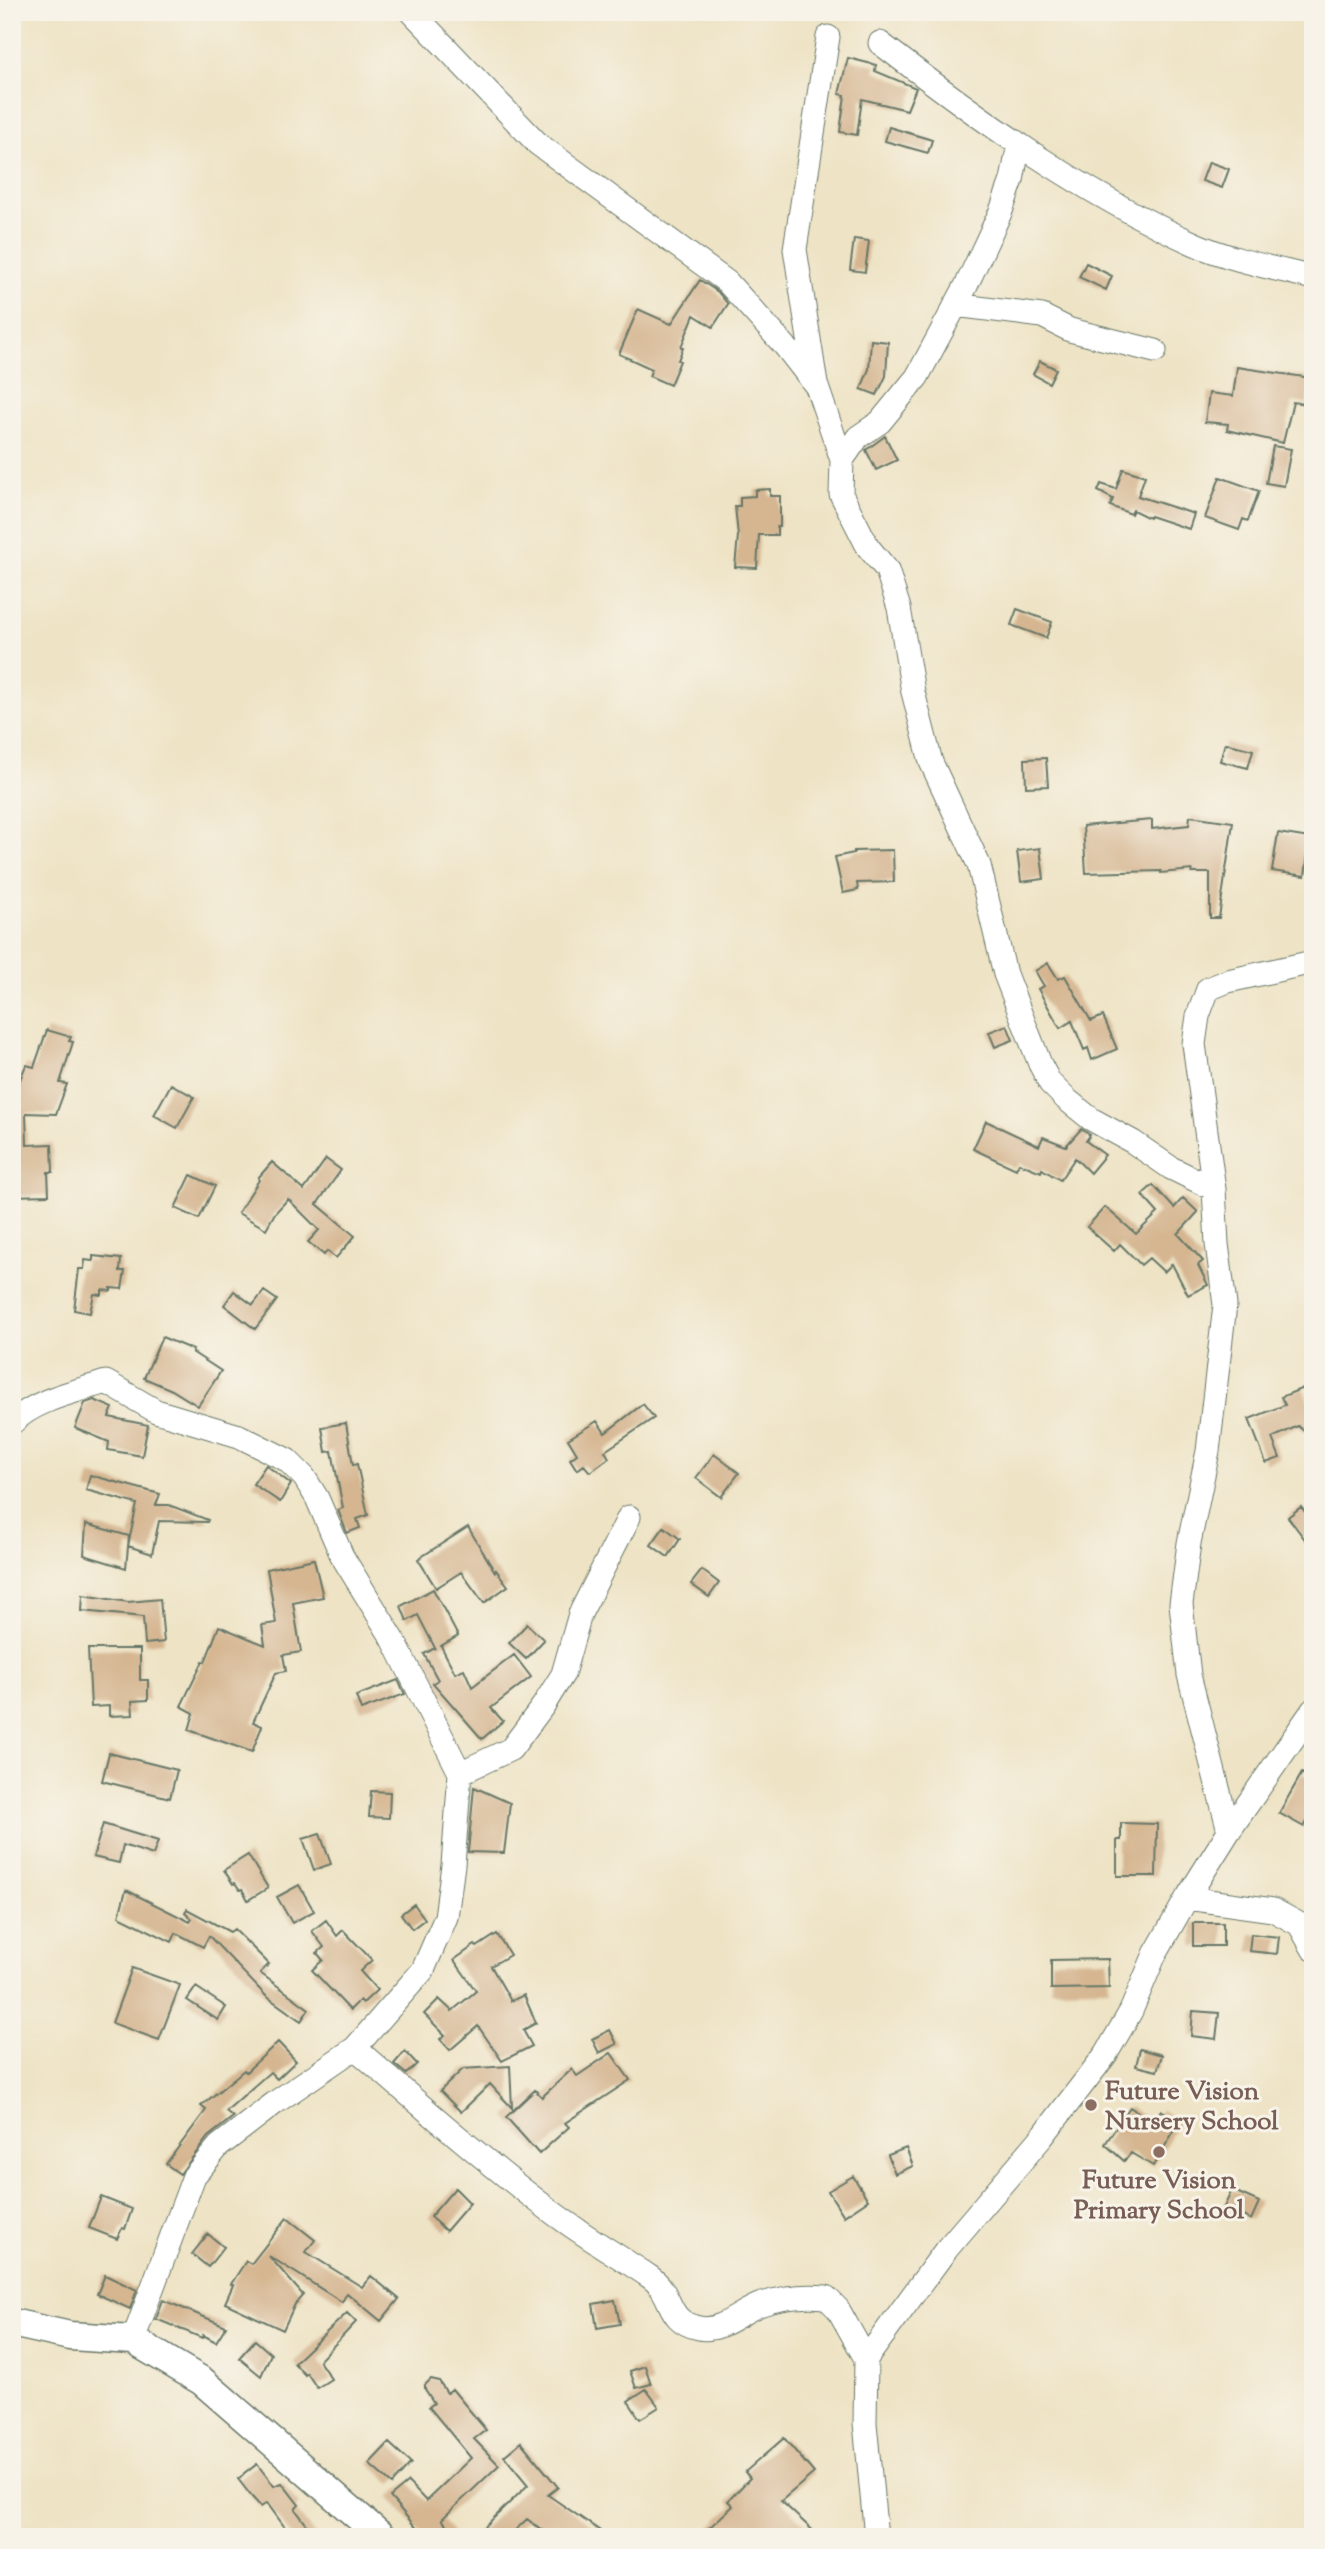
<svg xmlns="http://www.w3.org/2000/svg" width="1325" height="2549" viewBox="0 0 1325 2549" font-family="'Sorts Mill Goudy',serif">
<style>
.building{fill:#d5b691}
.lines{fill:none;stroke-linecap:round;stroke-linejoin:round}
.minor-casing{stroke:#677767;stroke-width:25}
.tertiary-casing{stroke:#677767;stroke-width:31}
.minor{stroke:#fff;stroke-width:23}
.tertiary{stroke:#fff;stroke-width:28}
.education-dot{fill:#8d6e63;stroke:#f7f3e8;stroke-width:2.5}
.labels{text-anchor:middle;stroke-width:6;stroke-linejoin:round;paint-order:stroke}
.education-label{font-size:26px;font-weight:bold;fill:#785e54;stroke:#f7f3e8;text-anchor:start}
</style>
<rect width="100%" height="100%" fill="#f7f3e8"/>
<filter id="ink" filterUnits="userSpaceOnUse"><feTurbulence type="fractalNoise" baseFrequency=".0143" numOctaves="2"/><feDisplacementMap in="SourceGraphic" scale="14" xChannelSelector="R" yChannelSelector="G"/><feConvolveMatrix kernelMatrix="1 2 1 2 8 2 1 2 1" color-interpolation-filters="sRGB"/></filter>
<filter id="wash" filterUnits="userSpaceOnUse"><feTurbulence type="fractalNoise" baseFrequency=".00686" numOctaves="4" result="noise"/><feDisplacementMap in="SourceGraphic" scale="28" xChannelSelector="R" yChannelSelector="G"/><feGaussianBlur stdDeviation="1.57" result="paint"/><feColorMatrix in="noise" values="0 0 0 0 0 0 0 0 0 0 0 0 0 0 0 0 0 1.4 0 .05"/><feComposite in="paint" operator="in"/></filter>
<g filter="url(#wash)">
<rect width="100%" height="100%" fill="#eee3c5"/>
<g id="blocks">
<path class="building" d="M848,58L876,65L875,71L916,88L907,110L862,99L857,135L840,132L845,95L839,94Z
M889,127L932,140L928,153L885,141Z
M1209,162L1229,169L1222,188L1202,181Z
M854,239L869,241L865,272L850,270Z
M1086,263L1112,276L1106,290L1079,277Z
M700,280L718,292L728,304L713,327L694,315L681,347L683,348L678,360L680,361L670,385L649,376L652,369L619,354L638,309L671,324Z
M871,340L888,342L886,376L877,395L861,389L869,369Z
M1040,361L1056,369L1049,383L1033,374Z
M1237,367L1311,378L1307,404L1293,402L1283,443L1227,430L1228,424L1205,422L1209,393L1233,396Z
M885,436L897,460L876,470L866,450Z
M1273,446L1291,449L1284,486L1266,483Z
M1123,469L1145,476L1138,496L1194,514L1189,529L1150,516L1149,518L1133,510L1131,514L1110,506L1113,499L1098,491L1101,484L1116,489Z
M1220,477L1259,491L1248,521L1243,519L1239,530L1205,518Z
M770,489V496H780V527H777V535H759L757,568L735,567L738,536L735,506H740V497L755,496V490Z
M1017,609L1052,622L1046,638L1011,625Z
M1225,743L1253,750L1248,768L1220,761Z
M1046,758L1048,786L1026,787L1025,759Z
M1190,816L1233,822L1219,918H1210V873H1192V870L1161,873V871L1086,873L1083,826L1152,820V829L1189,825Z
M1278,833L1310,838L1305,876L1272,871Z
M1040,848L1044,879L1021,882L1017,851Z
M893,850L894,882L857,883L858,890L843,893L835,857L854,853V851Z
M1048,963L1058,979L1065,976L1091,1021L1103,1016L1117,1049L1092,1060L1088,1048L1084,1050L1072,1021L1060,1028L1038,989L1044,986L1035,971Z
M1007,1025L1013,1040L995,1047L989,1032Z
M47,1030L71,1037L69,1041L73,1042L60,1083L67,1084L56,1114L26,1113L27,1145L52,1144L53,1172H48L49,1195L12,1196V1099L26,1065L34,1067Z
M171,1084L194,1097L177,1128L154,1115Z
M986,1121L1039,1146L1043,1137L1066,1146L1081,1129L1090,1135L1086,1141L1105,1155L1090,1173L1075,1158L1060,1180L1042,1169L1041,1172L1019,1163L1016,1169L973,1149Z
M326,1159L341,1170L317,1204L355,1236L336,1258L327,1251L324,1255L308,1242L319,1230L288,1199L275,1213L266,1229L238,1213L259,1180L258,1178L272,1162L304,1190Z
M191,1175L215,1186L199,1219L175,1208Z
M1153,1185L1174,1208L1183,1198L1198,1212L1178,1234L1203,1261L1198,1265L1208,1285L1188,1295L1172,1264L1164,1272L1149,1258L1141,1265L1120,1244L1114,1251L1087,1227L1105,1207L1136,1234L1158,1213L1142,1195Z
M93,1256L121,1259L120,1271H125L122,1289L111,1288V1291L102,1290V1295L94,1294L90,1313L74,1310L79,1269H84L85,1260L93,1261Z
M234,1291L253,1305L264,1291L277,1300L255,1329L224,1305Z
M162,1337L193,1350L192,1352L221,1371L198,1406L172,1390L144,1378Z
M1303,1388L1313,1410V1439L1298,1426L1272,1438L1280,1458L1266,1463L1249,1419L1285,1405L1281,1397Z
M94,1400L113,1408L109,1417L148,1425L142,1456L108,1450L109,1442L75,1428L85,1403Z
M643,1404L654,1418L605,1451L609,1458L590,1472L584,1465L577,1470L570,1459L577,1454L568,1439L597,1421L605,1433Z
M346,1423L353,1465L357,1464L368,1515L357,1519L360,1528L347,1533L338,1510L343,1508L332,1451L326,1452L322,1427Z
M714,1454L739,1473L721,1497L696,1478Z
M266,1465L291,1484L280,1502L253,1484Z
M90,1475L160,1494L156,1505H169L208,1520L207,1522L159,1521L152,1554L128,1546L137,1504L86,1490Z
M1301,1507L1313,1522V1550L1288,1517Z
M86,1524L129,1536L126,1568L84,1555Z
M468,1527L495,1572L496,1570L508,1586L484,1603L461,1572L436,1588L418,1559Z
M664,1527L680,1539L668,1557L651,1545Z
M314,1559L323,1597L293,1603L301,1652L283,1655L286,1671L276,1673L253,1722L262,1726L252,1752L189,1730L194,1713L181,1706L203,1661L205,1662L219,1626L265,1645L262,1625L276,1623L267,1569Z
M702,1570L719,1583L709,1597L691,1584Z
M433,1589L458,1636L441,1646L455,1673L464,1669L472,1687L514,1655L531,1677L491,1708L503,1721L482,1739L433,1683L438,1680L424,1654L435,1648L418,1615L407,1621L401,1606Z
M83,1595L128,1602L160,1599L164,1642L145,1644L143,1617L82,1611Z
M527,1624L544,1640L526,1659L509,1643Z
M88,1649H140V1680H148V1700L132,1701L133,1715L109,1716V1706L91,1707Z
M398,1680L405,1694L361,1710L356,1696Z
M109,1753L177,1770L170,1798L102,1781Z
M1302,1773L1313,1780V1812L1304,1827L1279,1813Z
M474,1787L510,1803L504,1853L468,1852Z
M371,1791L390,1792L389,1818L369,1817Z
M1121,1823L1157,1824L1156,1876H1117V1840H1121Z
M103,1824L158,1841L153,1855L123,1845L119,1863L93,1857Z
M320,1834L331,1864L314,1870L303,1839Z
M248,1855L268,1888L248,1900L242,1889L240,1890L235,1883L233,1884L224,1870Z
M299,1885L314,1911L292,1923L277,1897Z
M126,1890L190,1922L192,1919L185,1912L187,1909L230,1932L234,1929L269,1964L260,1973L309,2009L301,2021L266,1996L209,1936L203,1947L176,1933L172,1942L119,1916Z
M414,1904L425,1919L412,1929L401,1914Z
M326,1920L337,1936L343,1930L372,1960L360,1971L377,1990L363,2003L360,2000L350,2010L312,1970L323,1960L317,1953L324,1947L312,1931Z
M1193,1923H1223V1946H1193Z
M497,1934L510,1955L491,1966L511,2001L524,1995L536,2023L523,2030L532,2046L502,2061L478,2026L450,2050L440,2039L445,2035L424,2014L439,1999L452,2011L476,1991L454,1960L475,1945L477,1947Z
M1251,1934L1279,1937L1277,1954L1249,1951Z
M1108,1959L1109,1988L1051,1989V1960Z
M132,1968L180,1985L159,2040L112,2023Z
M196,1987L226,2007L218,2020L187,2000Z
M1193,2011L1219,2013L1216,2039L1191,2036Z
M610,2030L617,2044L599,2053L592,2039Z
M278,2042L296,2061L277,2079L270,2072L226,2111L233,2117L208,2137L180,2174L166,2164L206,2110L201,2106L244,2070L246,2072Z
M1140,2049L1162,2055L1157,2071L1136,2066Z
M405,2051L417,2064L406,2074L394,2064Z
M611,2053L630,2080L565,2123L569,2127L539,2154L506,2117L535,2090L542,2097L572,2069L577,2076Z
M510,2066L512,2108L490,2084L461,2112L440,2091L463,2069Z
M1130,2107L1153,2123L1161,2110L1180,2121L1153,2166L1131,2153L1124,2161L1105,2144Z
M906,2148L913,2166L895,2174L888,2155Z
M853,2176L868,2200L844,2216L828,2191Z
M455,2188L470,2203L446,2231L430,2217Z
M1232,2190L1259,2202L1251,2220L1224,2207Z
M101,2197L132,2209L125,2229L122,2228L117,2239L89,2228Z
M287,2218L315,2240L306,2252L362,2287L371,2276L399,2299L381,2321L347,2293L342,2302L269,2256L303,2295L295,2304L283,2330L225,2303L233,2285L231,2284L246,2261L251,2264Z
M208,2234L224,2247L208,2267L192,2254Z
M105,2275L137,2290L130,2309L97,2294Z
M163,2300L226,2326L216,2342L203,2335L202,2338L156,2319Z
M615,2300L620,2324L597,2328L593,2304Z
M347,2313L356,2322L319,2361L331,2379L317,2388L307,2373L305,2375L294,2363Z
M255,2340L271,2354L261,2376L239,2358Z
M645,2366L651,2384L636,2388L630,2371Z
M431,2379L439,2381L447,2393L452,2389L486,2430L474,2439L499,2465L442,2519L456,2537H424L390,2497L408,2482L426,2501L471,2458L429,2407L434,2403L425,2389V2385Z
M646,2389L659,2407L640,2419L628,2401Z
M784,2438L814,2473L781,2501L820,2537H699L733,2506L728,2501L750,2478L745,2472Z
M521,2442L558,2487L548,2495L609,2537H552L527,2519L508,2537H474L528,2485L504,2456Z
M389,2443L411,2463L392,2484L369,2464Z
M257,2464L274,2486L282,2483L299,2505L295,2509L316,2537H292L267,2503L261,2507L252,2497L238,2479Z"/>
</g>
</g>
<g filter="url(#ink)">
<use href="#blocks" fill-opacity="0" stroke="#677767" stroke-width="2"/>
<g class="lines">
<defs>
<path id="minor" d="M412,12L538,144L727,282L785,346L817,387L842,460L841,494L868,547L887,570L899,608L913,692L931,762L979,865L1005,974L1040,1064L1050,1083L1066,1099L1091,1119L1133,1142L1171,1168L1214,1189
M880,43C979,119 1081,193 1195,244C1231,260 1274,268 1313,278
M955,305L1042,316L1070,330L1155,351
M816,384L795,249L828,37
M842,460L858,437L880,422L917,377L966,286L1001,211L1012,180L1019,144
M12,1423C36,1399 75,1392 106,1382L156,1411L239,1436L287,1460L304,1477L317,1498L342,1556L393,1639L460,1773L453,1865L446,1917L423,1970L355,2048L276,2102L219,2146L194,2176L133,2340
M460,1773L511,1749L543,1706L563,1674L580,1614L629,1517
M1229,1831L1189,1675L1181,1604L1189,1543L1208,1451L1225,1305L1217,1244L1214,1189L1194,1044L1198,1016L1208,989L1228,981L1313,962
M1187,1898L1273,1910L1299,1924L1313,1949
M355,2048C419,2104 484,2161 552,2212C584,2236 617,2255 650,2277C675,2294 664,2321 699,2328C721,2333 742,2310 762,2304C783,2297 805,2295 826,2297L838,2309L866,2359
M876,2537L865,2423L866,2359L945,2251L1042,2137L1106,2054L1131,2011L1155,1954L1187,1898L1229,1831L1313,1710"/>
<path id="tertiary" d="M12,2323L70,2336L133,2340L202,2381L382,2537"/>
</defs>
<use href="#minor" class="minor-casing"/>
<use href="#tertiary" class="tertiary-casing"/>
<use href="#minor" class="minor"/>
<use href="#tertiary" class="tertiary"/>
</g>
</g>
<g class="education-dot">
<circle cx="1091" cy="2105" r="7"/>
<circle cx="1159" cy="2152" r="7"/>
</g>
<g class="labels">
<g class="education-label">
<text x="1105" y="2099">Future Vision<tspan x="1105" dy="30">Nursery School</tspan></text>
<text x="1159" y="2188" text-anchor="middle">Future Vision<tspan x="1159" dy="30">Primary School</tspan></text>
</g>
</g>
<rect width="1325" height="2549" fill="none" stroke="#f7f3e8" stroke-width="42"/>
</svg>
